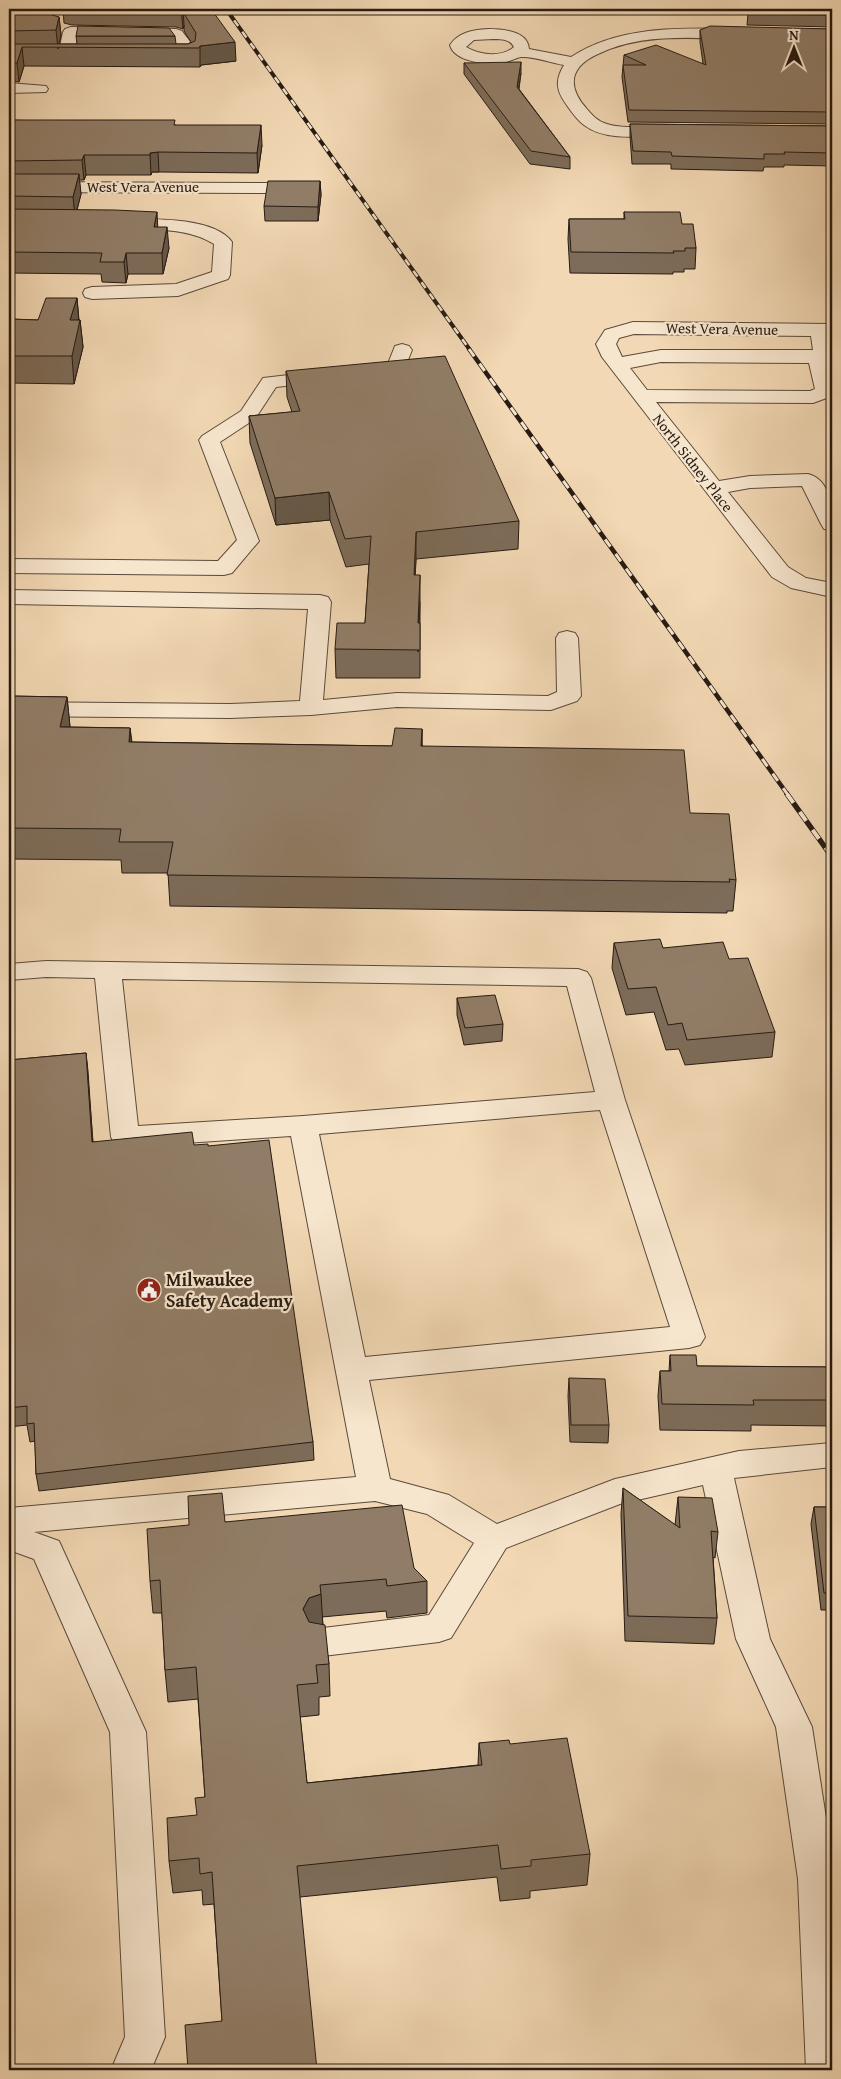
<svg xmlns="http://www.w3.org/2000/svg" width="841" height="2079" viewBox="0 0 841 2079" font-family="'Gentium Book Plus',serif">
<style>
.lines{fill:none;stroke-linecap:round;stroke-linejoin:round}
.minor-casing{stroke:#5a4a3b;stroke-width:2}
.minor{fill:#f7e6ce;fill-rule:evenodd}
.rail-far2-casing{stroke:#271b13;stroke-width:4}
.rail-far1-casing{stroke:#271b13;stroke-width:4.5}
.rail-casing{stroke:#271b13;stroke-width:5.5}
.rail-far2{stroke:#f7e6ce;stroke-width:2.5;stroke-dasharray:7;stroke-linecap:butt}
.rail-far1{stroke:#f7e6ce;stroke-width:3;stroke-dasharray:9;stroke-linecap:butt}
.rail{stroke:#f7e6ce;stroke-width:4;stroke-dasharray:11;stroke-linecap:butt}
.wall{fill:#7d6c59;stroke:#271b13}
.shaded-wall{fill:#665848;stroke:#271b13}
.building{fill:#917d67;stroke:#271b13}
.labels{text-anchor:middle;stroke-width:4.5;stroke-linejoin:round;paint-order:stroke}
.far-street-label{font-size:15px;fill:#271b13;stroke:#f7e6ce}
.poi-label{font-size:18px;font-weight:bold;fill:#271b13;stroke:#f7e6ce;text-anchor:start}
</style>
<rect width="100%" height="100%" fill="#f2d8b4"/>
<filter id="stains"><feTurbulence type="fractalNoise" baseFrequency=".004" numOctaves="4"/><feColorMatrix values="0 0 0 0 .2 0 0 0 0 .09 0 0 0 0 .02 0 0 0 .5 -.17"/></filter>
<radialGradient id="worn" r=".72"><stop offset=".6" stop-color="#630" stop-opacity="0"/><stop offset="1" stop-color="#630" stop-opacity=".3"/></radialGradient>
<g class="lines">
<defs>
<path id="minor" d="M71,27L176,29L182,31C187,39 200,50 194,59H159L157,56L159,53L180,51L171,39L78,37L72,59H60L58,56L63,32L65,29Z
M488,29C503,29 528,31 529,49L571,57C620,25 681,28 738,29L744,31L746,34L744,37L738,39C692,38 640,33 598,54C571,66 566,85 586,108C592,115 597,121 607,124C626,130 648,125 668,125L674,126L676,130L674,134L668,135C642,136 606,142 584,125C577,120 571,111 566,104C556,90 555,80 564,65C552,63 533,56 521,57C515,58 509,62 502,63C488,65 454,62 450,45C459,32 473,30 488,29ZM493,39C501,39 510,39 514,47C501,58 480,55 466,47L474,40Z
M9,83L46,86L48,89L46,92L9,93Z
M9,182L278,183L284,184L287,188L284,192L278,193L9,192Z
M120,219C148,219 214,216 232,242L230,275L228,279L178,296L92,299L85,297L83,293L85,289L92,287L176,284L212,272L214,244C193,231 169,230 145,229C135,229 124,230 114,228L111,224L114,220Z
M633,322L832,324V336H830L832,352L828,358L832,379V396L813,403L656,402L719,481L750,476L808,474C832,480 832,511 832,530L824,529L821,524L802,486L750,488L728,492L788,567L806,578L832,583V597L791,588L772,577L602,357L596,344L605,330ZM634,334L811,336L813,350H661L622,357L616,344L619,338ZM661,362L809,363L815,389L810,391L647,390L630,368Z
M402,344L409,346L412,350L402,375L368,379L361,377L358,373L361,369L387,366L395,346Z
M323,371L330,373L333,377L330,381L276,387L255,419L220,442L259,541L232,573L224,575L9,573V559L218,561L237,540L199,440L202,436L241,411L263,378Z
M9,590L320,595L328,597L331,602L323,700L397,693L548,696L557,692L556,638L559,633L567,631L575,633L578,638L581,696L577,701L551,710L397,707L311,715L230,718L9,716V702L230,704L300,701L308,609L9,604Z
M46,961L578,969L587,972L591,978L625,1100L705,1337L700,1345L689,1348L369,1380L390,1479L449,1495L497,1524L615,1479L739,1451L832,1443V1467L734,1478L770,1639L812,1727L832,1857V2070H806L798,1879L776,1727L736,1639L703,1485L620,1504L506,1548L451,1638L439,1642L323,1656L311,1652L306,1642L311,1632L323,1628L429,1615L474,1543L427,1514L375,1501L34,1532L59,1541L146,1732L165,2037L151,2070H111L125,2037L110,1732L34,1559L9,1550V1508L356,1477L291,1136L125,1147L115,1144L111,1137L95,978L46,977L9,980V964ZM122,979L567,986L595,1092L303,1116L138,1126ZM600,1110L670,1327L365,1357L319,1134Z"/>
</defs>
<use href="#minor" class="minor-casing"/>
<use href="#minor" class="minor"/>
<defs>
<path id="rail-far2" d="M226,9L470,350"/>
<path id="rail-far1" d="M469,349L788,795"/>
<path id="rail" d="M787,794L832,857"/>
</defs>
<use href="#rail-far2" class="rail-far2-casing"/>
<use href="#rail-far1" class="rail-far1-casing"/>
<use href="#rail" class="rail-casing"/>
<use href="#rail-far2" class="rail-far2"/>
<use href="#rail-far1" class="rail-far1"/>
<use href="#rail" class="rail"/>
</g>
<path class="wall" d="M63,9H183V12L236,61L201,65L200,67L24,66L19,82L13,81L14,95L9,110V13L59,17L61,35L59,44H77L76,36H175L176,44H188L191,42L184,31V25L183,29L176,27L72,25L64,23Z
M747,9H832V27L747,25L748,14Z
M832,29V124L628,122L622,77L624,55L703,64L700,42V30Z
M464,63L521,73L519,89L570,157V169L530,164L464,74Z
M9,120L175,125L262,145L258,173L159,172H152L151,175H86L84,180H79L81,194L77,210L158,227L169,248L163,274H128L126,283L102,282L101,274L9,273Z
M630,124L832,126V166L784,165V167H764L763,171L671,169V164H632L630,136Z
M320,181L321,195L318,221H265L264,206Z
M624,212L682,224L696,248L695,269H684V272H673V274L570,273L568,239L569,219H624Z
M77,298L79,320H80L83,347L74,384L9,383V319L38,320Z
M286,371L519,521L518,549L416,559L415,575L420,603V678H336L335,649L365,623L369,564L346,567L330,520L276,525L250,443L249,416L292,412L287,397Z
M9,696L67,697L70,727L130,728L132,742L392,746L422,729V746L690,813L736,880L733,911H727V913L170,906L168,873H122L121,860L9,859Z
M614,943L663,948L729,959L775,1032L772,1057L685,1065L679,1049L666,1050L654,1012L626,1015L612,968Z
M457,998L503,1024L502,1041L464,1045L457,1015Z
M86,1053L93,1142L208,1146L313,1442L314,1460L39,1491L36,1474L35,1441L30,1442L27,1425L9,1427V1060Z
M670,1355L697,1366L832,1367V1426L751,1425V1431L660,1430L658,1396L660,1371H669Z
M569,1378L609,1425L608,1443L570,1442L568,1396Z
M623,1488L675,1525L678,1497L718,1532L715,1558L713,1557L717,1618L714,1644L625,1641L621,1514Z
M814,1507H832V1610H821L811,1524Z
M225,1522L414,1568L427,1581V1613L387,1618L386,1611L322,1617L323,1625L329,1664L330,1696L319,1697V1715L300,1717L307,1783L478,1765L479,1743L510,1744L590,1854L587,1885L530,1891V1898L500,1901L497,1877L300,1897L222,2021L214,1904L203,1905L202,1890L173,1893L169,1861L197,1815L205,1797L198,1699L168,1702L165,1670L162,1613H153L150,1581Z"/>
<path class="shaded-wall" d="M181,9H183L184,25L183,29Z
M59,17L61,35L58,49L56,30Z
M235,42L236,61L201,65L200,67V46Z
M22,47L24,66L19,82L17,63Z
M521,62V73L517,99V87Z
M12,76L14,95L9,110V86Z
M261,125L262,145L258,173L257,153Z
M158,152L159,172H152L151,175L150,153Z
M84,155L86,175L84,180L82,160Z
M79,174L81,194L75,217L73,197Z
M320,181L321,195L318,221V207Z
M157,212L158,233L154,227Z
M167,227L169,248L163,274L162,253Z
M126,253L128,274L126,283L124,262Z
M77,298L79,324L80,320L83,347L74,384L72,356L70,320Z
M329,492L330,520L276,525L275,498Z
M416,532V559L414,603V575Z
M420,575V603L418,652V623Z
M67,697L70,727H60Z
M130,728L133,758L129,742Z
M422,729V759L421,746Z
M86,1053L88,1071L94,1160L92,1142Z
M321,1594L323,1626L310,1630L303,1609L309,1598Z"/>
<path class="building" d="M211,9L235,42L200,46L199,48L22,47L17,63L9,62V44H188L195,41L196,33L183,12Z
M751,9H832V15L748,14L752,12Z
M9,13L49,14L59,17L56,30L9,31Z
M78,26L169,28L175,36H76Z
M710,26L832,29V112L629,110L623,65H646L624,55L656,45L706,65L700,30Z
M521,62L517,87L570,157L531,151L464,63Z
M9,75L12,76L9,86Z
M9,120H175L174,125H261L257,153L158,152L150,153V155H84L82,160L9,161Z
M630,124L832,126V153L784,152L785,154H764V159L672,156L671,152L633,151Z
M9,174H79L73,197L9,196Z
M268,181H320L318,207L264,206Z
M9,209L115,210L157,212L154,227H167L162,253H126L124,262H100L102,253L9,252Z
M624,212H680L682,224H693L696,248H685V251H673L674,253L571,252L569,219H625Z
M46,298H77L70,320H80L72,356H9V319L38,320Z
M445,356L519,521L416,532L414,575H420L418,623H420V650L335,649L337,623H365L371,536L345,539L329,492L275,498L249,416L300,411L286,371Z
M9,696L67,697L60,727L130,728L129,742L392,746L395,728L422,729L421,746L684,750L690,813L729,814L736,880L729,879L730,882L167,875L173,842H119L121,829L9,828Z
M660,939L663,948L723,942L729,959L748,958L775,1032L687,1040L682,1023L668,1025L656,987L628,989L614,943Z
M495,995L503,1024L465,1028L457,998Z
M86,1053L92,1142L192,1132L194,1145L208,1144V1146L269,1140L313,1442L36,1474L34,1423L27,1424V1406L9,1408V1060Z
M670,1355H696L697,1366L832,1367V1400H753L754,1405L662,1404L660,1371H671Z
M569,1378L605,1379L609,1425H571Z
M623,1488L680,1528L678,1497L712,1498L718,1532L711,1531L717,1618L628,1616Z
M222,1493L225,1522L402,1505L414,1568L427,1581L387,1586L386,1579L320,1585L321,1594L309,1598L303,1609L309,1622L325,1625L329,1664L316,1665L318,1683L297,1685L307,1783L482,1765L479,1743L509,1740L510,1744L567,1738L590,1854L531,1860V1866L501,1869L498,1845L297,1866L317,2070H188L185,2025L222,2021L212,1872L200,1874L199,1858L169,1861L167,1818L197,1815L195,1798L205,1797L196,1667L165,1670L160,1580L150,1581L147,1529L189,1525L188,1496Z
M814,1507H832V1593H824Z"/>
<defs>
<symbol id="civic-disc" viewBox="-11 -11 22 22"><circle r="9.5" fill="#8f2418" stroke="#f7e6ce"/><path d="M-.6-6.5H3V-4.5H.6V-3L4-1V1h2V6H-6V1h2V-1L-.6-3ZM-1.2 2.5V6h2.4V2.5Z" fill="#fff"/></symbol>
</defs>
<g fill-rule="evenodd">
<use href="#civic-disc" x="135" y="1276" width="28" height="28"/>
</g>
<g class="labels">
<g class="far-street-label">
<text x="143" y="192">West Vera Avenue</text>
<text transform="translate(722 329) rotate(1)" y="5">West Vera Avenue</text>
<text transform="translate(693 463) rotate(52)" y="5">North Sidney Place</text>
</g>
<g class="poi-label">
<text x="166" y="1286">Milwaukee<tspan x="166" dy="21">Safety Academy</tspan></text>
</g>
</g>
<rect width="841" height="2079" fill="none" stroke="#f2d8b4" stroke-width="30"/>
<rect x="10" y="10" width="821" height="2059" fill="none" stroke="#271b13" stroke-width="2.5"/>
<rect x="15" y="15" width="811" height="2049" fill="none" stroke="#271b13"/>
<g transform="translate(794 48)" stroke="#f7e6ce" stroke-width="4" paint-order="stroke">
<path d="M0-4L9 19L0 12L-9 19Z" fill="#271b13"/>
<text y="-8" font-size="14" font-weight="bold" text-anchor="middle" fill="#271b13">N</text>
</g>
<rect width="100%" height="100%" filter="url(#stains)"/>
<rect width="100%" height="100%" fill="url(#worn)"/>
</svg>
